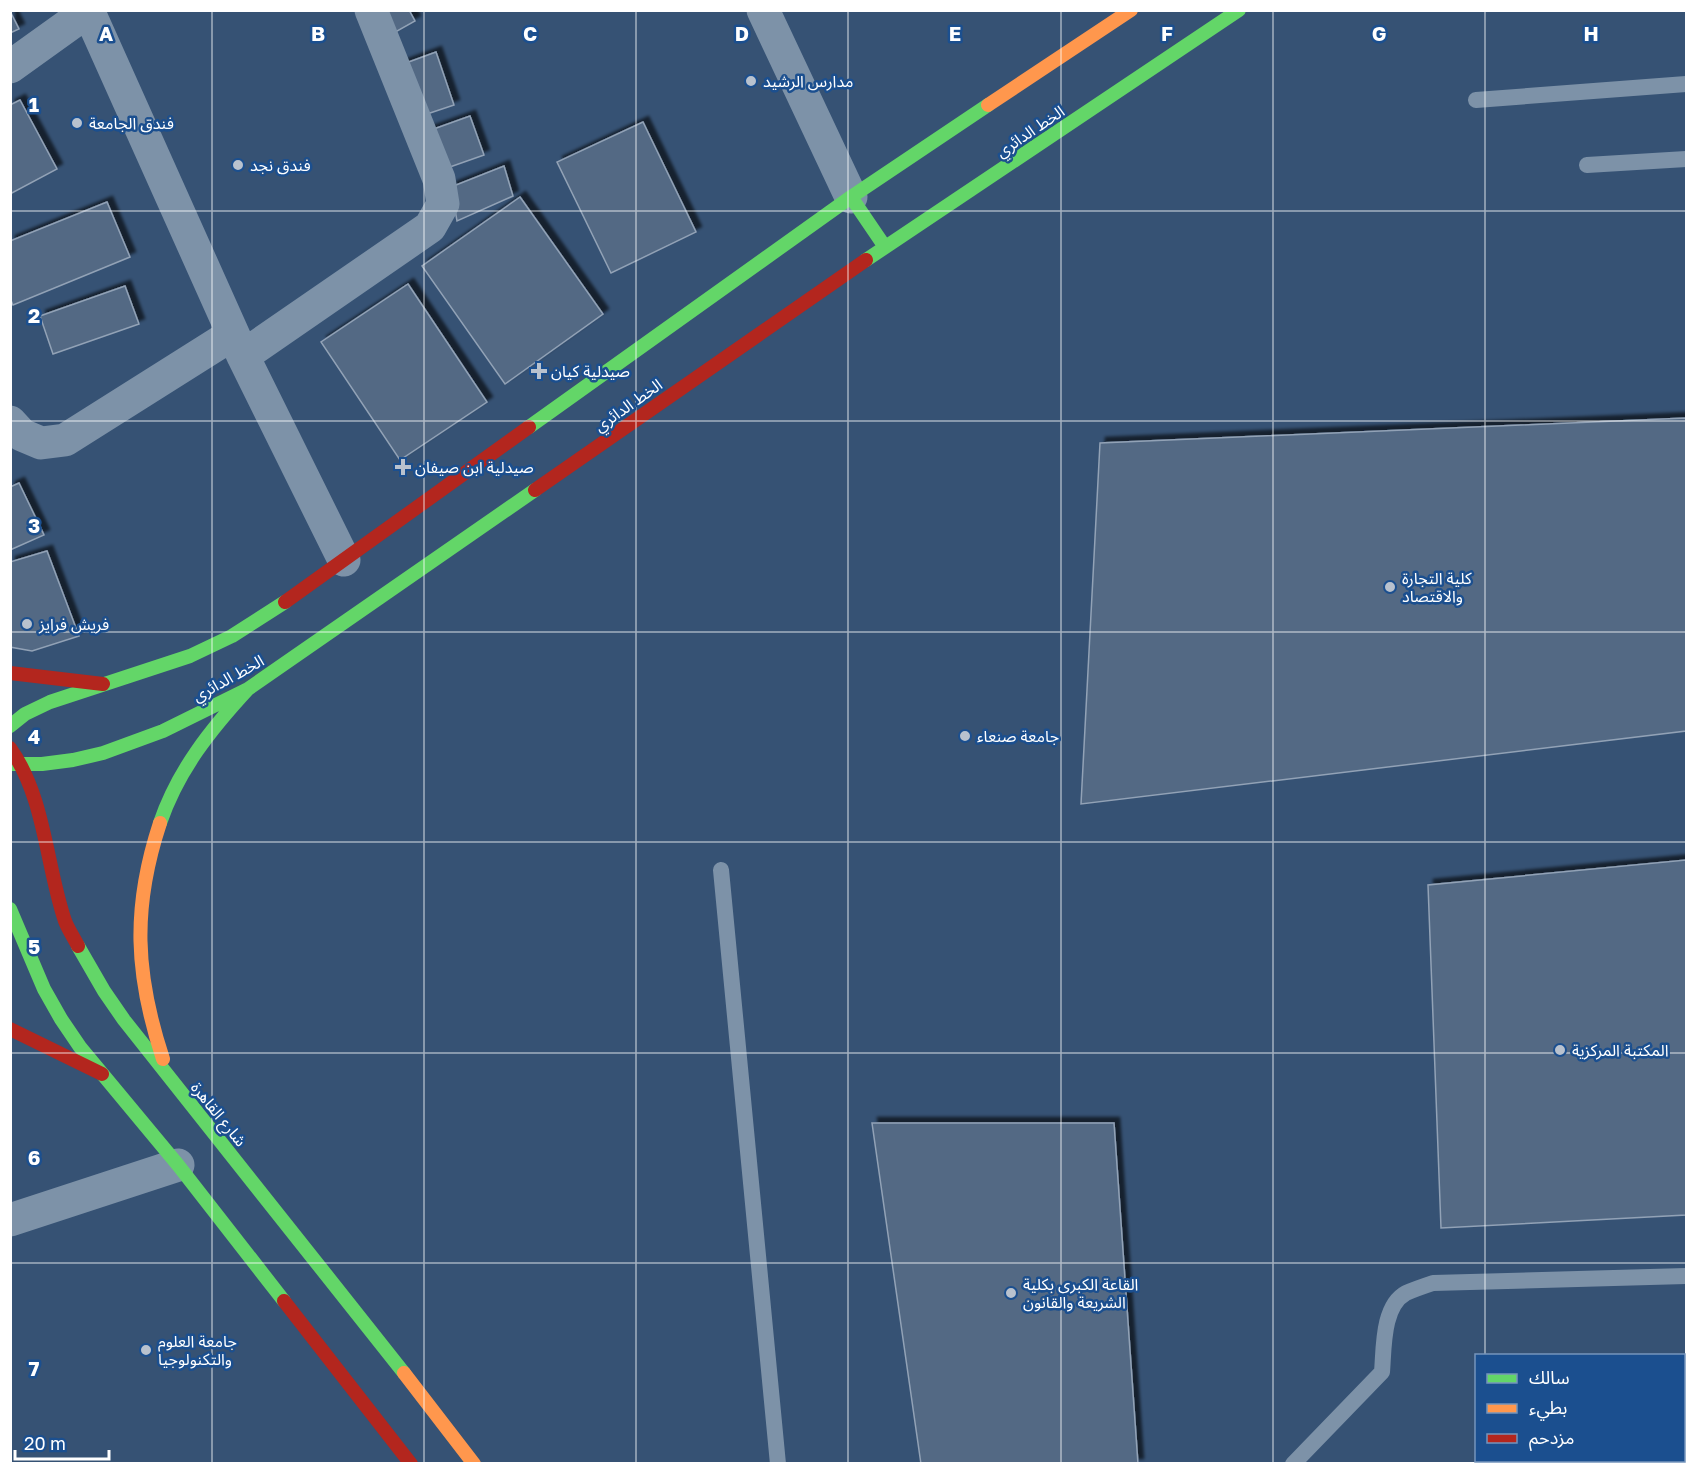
<svg xmlns="http://www.w3.org/2000/svg" width="1697" height="1474" viewBox="0 0 1697 1474" font-family="'Golos Text','Noto Sans Arabic',sans-serif">
<style>
.building{fill:#526984;stroke:#92a2b6;stroke-width:1.5;filter:url(#shadow)}
.lines{fill:none;stroke-linecap:round;stroke-linejoin:round}
.lane{stroke:#7d92a8;stroke-width:16}
.street{stroke:#7d92a8;stroke-width:33}
.fast{stroke:#63d668;stroke-width:14}
.slow{stroke:#ff974d;stroke-width:14}
.jam{stroke:#b3261e;stroke-width:14}
.grid{fill:none;stroke:#fff;stroke-width:1.5;stroke-opacity:0.55}
.poi-dot{fill:#b9c2ce;stroke:#1b4f8f;stroke-width:2}
.labels{text-anchor:middle;stroke-width:5;stroke-linejoin:round;paint-order:stroke}
.poi-label{font-size:16px;fill:#fff;stroke:#1b4f8f;text-anchor:start}
.street-label{font-size:16px;fill:#fff;stroke:#1b4f8f}
.grid-label{font-size:20px;text-anchor:middle;font-weight:bold;fill:#fff;stroke:#1b4f8f;stroke-width:5;stroke-linejoin:round;paint-order:stroke}
</style>
<defs>
<filter id="shadow"><feDropShadow dx="5.5" dy="-5.5" stdDeviation="1.5" flood-color="#0009"/></filter>
</defs>
<rect width="100%" height="100%" fill="#365274"/>
<path class="building" d="M355,10H409L415,21L374,44Z
M10,11L19,29L10,33Z
M436,52L454,105L412,119L395,67Z
M20,100L57,169L10,194V105Z
M470,116L484,155L430,174L417,135Z
M643,122L696,232L611,273L557,162Z
M504,166L513,196L457,221L451,187Z
M520,197L603,314L505,384L422,266Z
M107,202L130,257L13,305L10,298V241Z
M408,284L487,402L400,460L321,342Z
M125,286L139,324L53,354L40,316Z
M1686,418V731L1081,804L1100,443Z
M19,483L44,535L10,550V487Z
M47,551L79,636L32,651L10,647V562Z
M1686,860V1215L1441,1228L1428,885Z
M872,1123H1114L1138,1464H921Z"/>
<g class="lines">
<path class="lane" d="M1476,100L1686,84
M1587,165L1686,159
M721,870L778,1464
M1293,1464L1382,1372C1384,1349 1382,1306 1406,1293C1415,1289 1424,1286 1433,1283L1686,1276"/>
<path class="street" d="M88,10L243,356L344,560
M763,10L851,197
M10,67L88,11
M243,356L430,227L443,204L439,179L371,10
M10,422L22,435L41,443L65,440L233,334
M10,1220L178,1165"/>
<path class="fast" d="M851,197L885,247
M866,260L1239,10
M529,427L851,197L988,105
M10,726L25,714L50,702L190,656L232,636L285,602
M10,764H42L73,760L103,753L163,731L248,689L535,490
M160,823C178,770 211,729 248,689
M10,909L44,989L61,1019L80,1047L178,1165L284,1301
M78,946L104,991L124,1020L404,1373"/>
<path class="slow" d="M988,105L1131,10
M160,823C132,908 135,974 163,1059
M404,1373L474,1464"/>
<path class="jam" d="M535,490L866,260
M285,602L529,427
M10,673L103,684
M10,748C45,797 46,865 65,921C68,929 74,938 78,946
M10,1029L102,1074
M284,1301L411,1464"/>
</g>
<path class="grid" d="M212,10V1464M424,10V1464M636,10V1464M848,10V1464M1061,10V1464M1273,10V1464M1485,10V1356M10,211H1686M10,421H1686M10,632H1686M10,842H1686M10,1053H1686M10,1263H1686M1485,1460V1464"/>
<g class="poi-dot">
<circle cx="751" cy="81" r="6"/>
<circle cx="77" cy="123" r="6"/>
<circle cx="238" cy="165" r="6"/>
<path d="M536 362h6v6h6v6h-6v6h-6v-6h-6v-6h6z"/>
<path d="M400 458h6v6h6v6h-6v6h-6v-6h-6v-6h6z"/>
<circle cx="1390" cy="587" r="6"/>
<circle cx="27" cy="624" r="6"/>
<circle cx="965" cy="736" r="6"/>
<circle cx="1560" cy="1050" r="6"/>
<circle cx="1011" cy="1293" r="6"/>
<circle cx="146" cy="1350" r="6"/>
</g>
<g class="labels">
<g class="poi-label">
<text x="763" y="87">مدارس الرشيد</text>
<text x="89" y="129">فندق الجامعة</text>
<text x="250" y="171">فندق نجد</text>
<text x="551" y="377">صيدلية كيان</text>
<text x="415" y="473">صيدلية ابن صيفان</text>
<text x="1402" y="584">كلية التجارة<tspan x="1402" dy="18">والاقتصاد</tspan></text>
<text x="39" y="630">فريش فرايز</text>
<text x="977" y="742">جامعة صنعاء</text>
<text x="1572" y="1056">المكتبة المركزية</text>
<text x="1023" y="1290">القاعة الكبرى بكلية<tspan x="1023" dy="18">الشريعة والقانون</tspan></text>
<text x="158" y="1347">جامعة العلوم<tspan x="158" dy="18">والتكنولوجيا</tspan></text>
</g>
<g class="street-label">
<text transform="translate(1030 131) rotate(-34)" y="6">الخط الدائري</text>
<text transform="translate(628 405) rotate(-35)" y="6">الخط الدائري</text>
<text transform="translate(228 678) rotate(-29)" y="6">الخط الدائري</text>
<text transform="translate(219 1114) rotate(51)" y="6">شارع القاهرة</text>
</g>
</g>
<g class="grid-label">
<text x="106" y="41">A</text>
<text x="318" y="41">B</text>
<text x="530" y="41">C</text>
<text x="742" y="41">D</text>
<text x="955" y="41">E</text>
<text x="1167" y="41">F</text>
<text x="1379" y="41">G</text>
<text x="1591" y="41">H</text>
<text x="34" y="112">1</text>
<text x="34" y="323">2</text>
<text x="34" y="533">3</text>
<text x="34" y="744">4</text>
<text x="34" y="954">5</text>
<text x="34" y="1165">6</text>
<text x="34" y="1376">7</text>
</g>
<rect width="1697" height="1474" fill="none" stroke="#ffffff" stroke-width="24"/>
<rect x="1475" y="1354" width="210" height="108" fill="#1b4f8f" stroke="#7695bc" stroke-width="1.5"/>
<rect x="1487" y="1374" width="30" height="9" fill="#63d668" stroke="#7695bc" stroke-width="1.5"/>
<text x="1529" y="1384" font-size="18" fill="#ffffff">سالك</text>
<rect x="1487" y="1404" width="30" height="9" fill="#ff974d" stroke="#7695bc" stroke-width="1.5"/>
<text x="1529" y="1414" font-size="18" fill="#ffffff">بطيء</text>
<rect x="1487" y="1434" width="30" height="9" fill="#b3261e" stroke="#7695bc" stroke-width="1.5"/>
<text x="1529" y="1444" font-size="18" fill="#ffffff">مزدحم</text>
<path d="M15 1450v9h94v-9" fill="none" stroke="#ffffff" stroke-width="3"/>
<text x="24" y="1450" font-size="18" fill="#ffffff" stroke="#1b4f8f" stroke-width="4.5" paint-order="stroke">20 m</text>
</svg>
